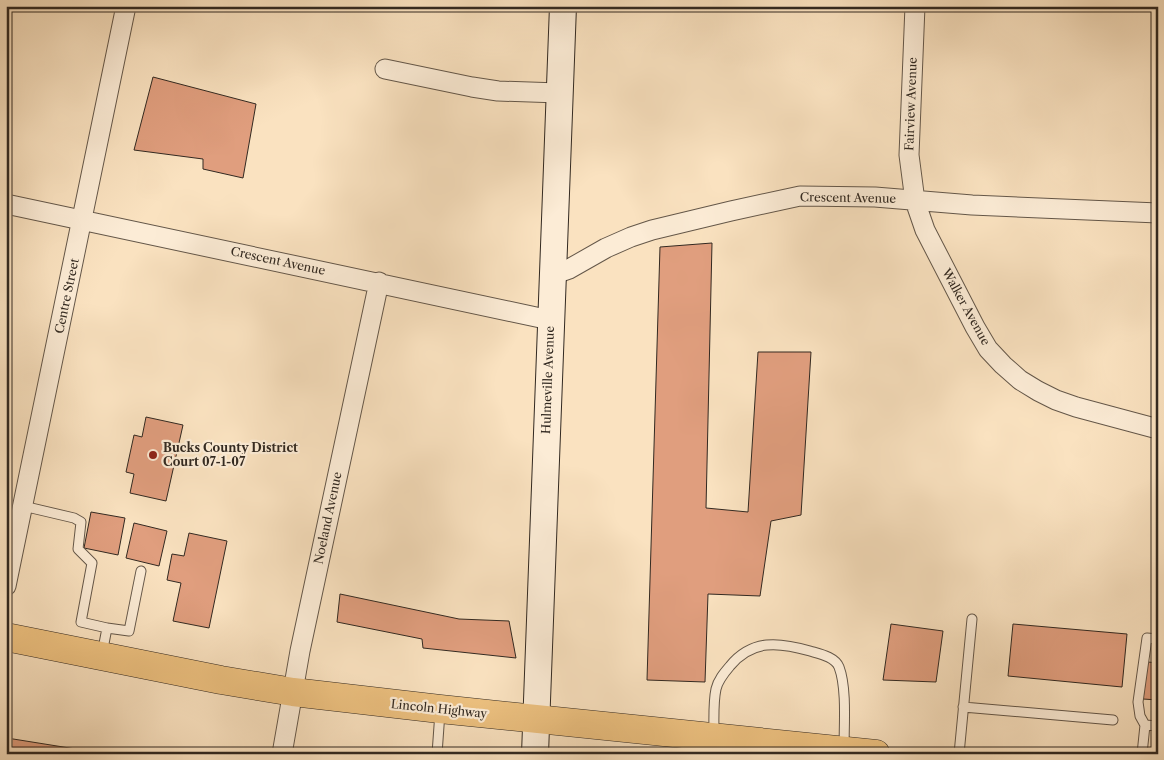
<svg xmlns="http://www.w3.org/2000/svg" width="1164" height="760" viewBox="0 0 1164 760" font-family="'Libre Caslon Text',serif">
<style>
.building{fill:#e09e7e;stroke:#322921}
.lines{fill:none;stroke-linecap:round;stroke-linejoin:round}
.lane-casing{stroke:#645749;stroke-width:11}
.street-casing{stroke:#645749;stroke-width:21}
.secondary-casing{stroke:#322921;stroke-width:28}
.primary-casing{stroke:#322921;stroke-width:29}
.lane{stroke:#fcecd6;stroke-width:9}
.street{stroke:#fcecd6;stroke-width:19}
.secondary{stroke:#fcecd6;stroke-width:26}
.primary{stroke:#edc180;stroke-width:28}
.poi-dot{fill:#8f2418;stroke:#fcecd6;stroke-width:2}
.labels{text-anchor:middle;stroke-width:4.5;stroke-linejoin:round;paint-order:stroke}
.street-label{font-size:12px;fill:#322921;stroke:#fcecd6}
.poi-label{font-size:12px;font-weight:bold;fill:#322921;stroke:#fcecd6;text-anchor:start}
</style>
<rect width="100%" height="100%" fill="#fae2c0"/>
<filter id="stains"><feTurbulence type="fractalNoise" baseFrequency=".004" numOctaves="4"/><feColorMatrix values="0 0 0 0 .2 0 0 0 0 .09 0 0 0 0 .02 0 0 0 .5 -.17"/></filter>
<radialGradient id="worn" r=".72"><stop offset=".6" stop-color="#630" stop-opacity="0"/><stop offset="1" stop-color="#630" stop-opacity=".3"/></radialGradient>
<path class="building" d="M153,77L256,104L243,178L203,169V159L134,150Z
M712,243L706,508L748,512L758,352H811L801,515L771,521L760,596L708,594L705,682L647,680L660,247Z
M146,417L183,425L166,501L130,493L134,474L126,472L134,435L142,437Z
M91,512L125,518L118,555L84,548Z
M134,523L167,531L159,566L126,558Z
M189,533L227,541L209,628L173,621L181,583L167,580L172,554L184,556Z
M340,594L459,619L509,621L516,658L423,648L422,639L337,622Z
M891,624L943,631L936,682L883,680Z
M1013,624L1127,634L1122,687L1008,676Z
M1148,662L1158,663V700L1143,699Z
M7,738L107,754H6Z"/>
<g class="lines">
<defs>
<path id="lane" d="M23,506L74,518L81,522L78,549L92,563L81,622L107,628L102,654
M107,628L129,631L141,571
M963,707L1113,720
M1145,725L1158,726
M714,735C714,720 713,703 716,689C718,680 724,673 730,666C752,639 779,642 810,651C820,654 835,657 839,667C847,688 844,726 844,748
M324,754H328
M437,754L440,712
M687,754L691,738
M959,754L972,619
M1142,754L1145,725L1140,716L1138,702L1147,638L1158,639"/>
<path id="street" d="M915,6L909,155L915,201L925,230L975,327L988,349L1003,365L1020,380L1038,391L1056,400L1076,407L1158,429
M385,69L472,87L498,91L559,93
M6,204L550,320
M552,275L569,269L606,248L631,237L652,230L731,211L800,196L875,197L972,205L1158,213
M6,586L126,6
M282,754L300,651L379,282"/>
<path id="secondary" d="M535,754L563,6"/>
<path id="primary" d="M6,637L221,680L293,692L440,709L876,754"/>
</defs>
<use href="#lane" class="lane-casing"/>
<use href="#street" class="street-casing"/>
<use href="#secondary" class="secondary-casing"/>
<use href="#primary" class="primary-casing"/>
<use href="#lane" class="lane"/>
<use href="#street" class="street"/>
<use href="#secondary" class="secondary"/>
<use href="#primary" class="primary"/>
</g>
<circle class="poi-dot" cx="153" cy="455" r="5"/>
<g class="labels">
<g class="street-label">
<text transform="translate(911 104) rotate(-88)" y="4">Fairview Avenue</text>
<text transform="translate(848 198) rotate(1)" y="4">Crescent Avenue</text>
<text transform="translate(278 261) rotate(12)" y="4">Crescent Avenue</text>
<text transform="translate(67 296) rotate(-78)" y="4">Centre Street</text>
<text transform="translate(966 307) rotate(61)" y="4">Walker Avenue</text>
<text transform="translate(548 380) rotate(-88)" y="4">Hulmeville Avenue</text>
<text transform="translate(328 518) rotate(-78)" y="4">Noeland Avenue</text>
<text transform="translate(439 709) rotate(6)" y="4">Lincoln Highway</text>
</g>
<g class="poi-label">
<text x="163" y="452">Bucks County District<tspan x="163" dy="14">Court 07-1-07</tspan></text>
</g>
</g>
<rect width="1164" height="760" fill="none" stroke="#fae2c0" stroke-width="25"/>
<rect x="8" y="8" width="1149" height="745" fill="none" stroke="#322921" stroke-width="2.5"/>
<rect x="12" y="12" width="1139" height="735" fill="none" stroke="#322921"/>
<rect width="100%" height="100%" filter="url(#stains)"/>
<rect width="100%" height="100%" fill="url(#worn)"/>
</svg>
